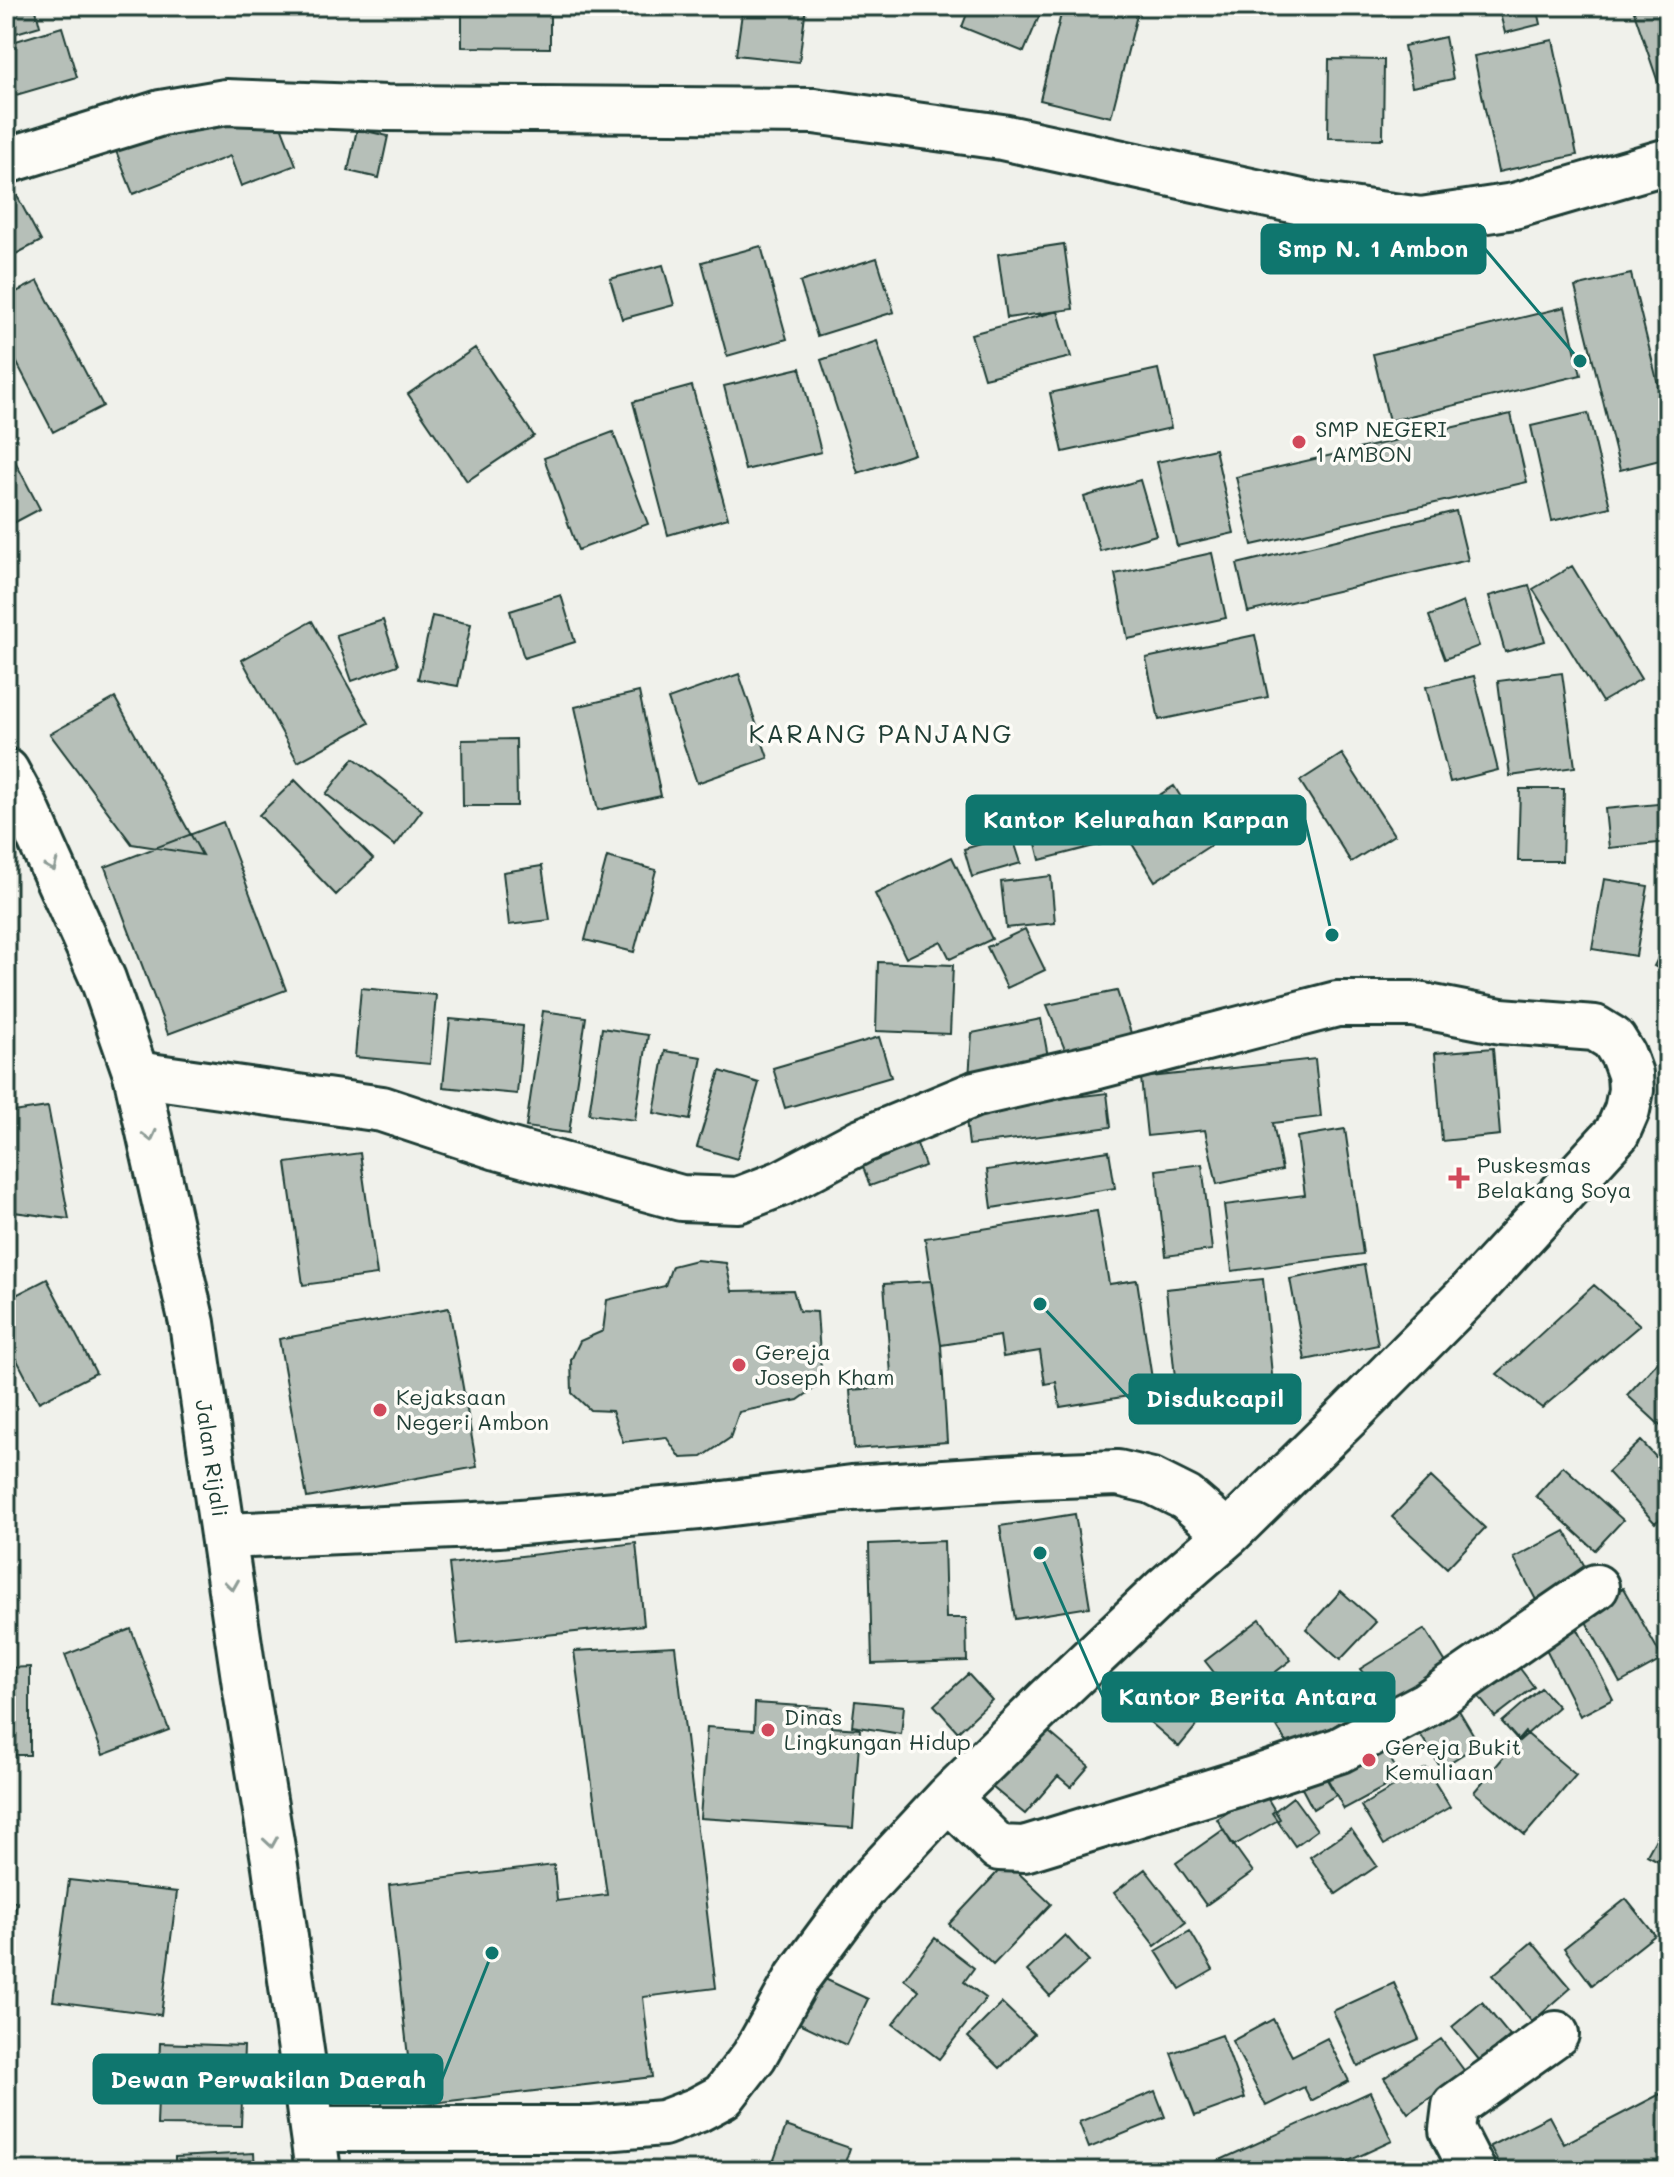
<svg xmlns="http://www.w3.org/2000/svg" width="1674" height="2177" viewBox="0 0 1674 2177" font-family="Mali,sans-serif">
<style>
.building{fill:#b6bfb8;stroke:#1f3d34;stroke-width:2}
.lines{fill:none;stroke-linecap:round;stroke-linejoin:round}
.street-casing{stroke:#1f3d34;stroke-width:50}
.secondary-casing{stroke:#1f3d34;stroke-width:50}
.highway-casing{stroke:#1f3d34;stroke-width:50}
.street{stroke:#fdfcf7;stroke-width:44}
.secondary{stroke:#fdfcf7;stroke-width:44}
.highway{stroke:#fdfcf7;stroke-width:44}
.oneway{stroke:#8e9c96}
.poi-dot{fill:#d1495b;stroke:#fdfcf7;stroke-width:3}
.labels{text-anchor:middle;stroke-width:7;stroke-linejoin:round;paint-order:stroke}
.poi-label{font-size:22px;fill:#1f3d34;stroke:#fdfcf7;text-anchor:start}
.street-label{font-size:22px;fill:#1f3d34;stroke:#fdfcf7}
.quarter-label{font-size:26px;letter-spacing:2px;fill:#1f3d34;stroke:#fdfcf7}
.leader{fill:none;stroke:#0f766e;stroke-width:3}
.callout-dot{fill:#0f766e;stroke:#fdfcf7;stroke-width:3}
.callout{fill:#0f766e;stroke:#0f766e;stroke-width:3}
.callout-label{font-size:24px;text-anchor:middle;font-weight:bold;fill:#fff}
</style>
<rect width="100%" height="100%" fill="#f0f1eb"/>
<filter id="ink" filterUnits="userSpaceOnUse"><feTurbulence type="fractalNoise" baseFrequency=".0125" numOctaves="2"/><feDisplacementMap in="SourceGraphic" scale="16" xChannelSelector="R" yChannelSelector="G"/><feConvolveMatrix kernelMatrix="1 2 1 2 8 2 1 2 1" color-interpolation-filters="sRGB"/></filter>
<g filter="url(#ink)">
<path class="building" d="M35,6L40,26L6,36V13Z
M743,6H806L799,62L736,55Z
M970,6H1021L1040,14L1024,52L962,27Z
M1063,6H1118L1138,11L1111,117L1040,100Z
M1498,6H1537L1541,24L1505,33Z
M1632,6H1668V92L1662,94Z
M462,12H550V48L462,47Z
M62,27L77,77L6,98V44Z
M1445,37L1453,79L1412,87L1404,46Z
M1553,40L1577,155L1498,172L1474,56Z
M1329,59L1384,60L1383,139L1328,138Z
M273,105L296,165L241,186L230,156L133,194L114,146L217,106Z
M357,129L388,136L379,178L348,171Z
M16,194L41,241L6,259V200Z
M1064,244L1073,309L1007,318L998,254Z
M761,246L787,339L727,356L702,262Z
M877,258L894,312L817,336L800,282Z
M663,265L674,305L622,319L610,279Z
M1631,274L1668,425V458L1620,470L1575,287Z
M38,281L103,406L53,432L6,342V297Z
M1565,307L1581,375L1389,421L1373,354Z
M1058,311L1071,357L984,378L971,334Z
M877,341L914,454L858,473L821,360Z
M475,348L534,436L467,481L408,394Z
M800,368L821,452L745,470L724,386Z
M1158,369L1171,428L1063,452L1050,393Z
M692,386L728,518L668,535L633,402Z
M1588,413L1610,507L1552,521L1531,426Z
M1511,414L1527,482L1252,545L1236,477Z
M613,432L648,524L578,550L544,458Z
M6,444L40,509L6,527Z
M1215,449L1234,533L1177,546L1157,462Z
M1140,480L1156,535L1100,551L1084,497Z
M1456,511L1468,560L1248,612L1237,564Z
M1212,553L1226,618L1128,639L1115,574Z
M1572,566L1641,679L1602,702L1533,589Z
M1529,585L1545,641L1505,652L1489,596Z
M561,595L575,642L524,658L510,611Z
M1463,602L1479,646L1445,659L1429,616Z
M432,616L471,624L458,686L418,679Z
M383,620L398,665L352,681L336,635Z
M312,621L369,723L298,762L242,660Z
M1255,635L1268,697L1159,720L1146,658Z
M1562,673L1575,767L1510,776L1498,681Z
M739,674L768,758L697,783L668,699Z
M1474,676L1498,770L1450,782L1426,687Z
M639,692L661,796L598,810L575,707Z
M115,698L202,855L132,844L50,734Z
M516,739L517,806H463L462,740Z
M1342,754L1394,835L1351,862L1300,781Z
M354,758L422,810L395,846L326,794Z
M295,780L373,859L336,895L259,815Z
M1174,786L1211,845L1155,881L1118,821Z
M1520,789H1564L1562,861H1518Z
M1668,803V842L1609,848L1605,809Z
M1097,806L1106,843L1040,860L1031,823Z
M223,822L286,990L168,1034L105,867Z
M1012,835L1021,863L972,877L964,849Z
M607,857L656,870L634,952L585,940Z
M952,857L992,939L950,959L941,941L906,958L875,894Z
M542,866L550,920L509,925L503,872Z
M1051,876L1055,923L1006,928L1001,882Z
M1604,879L1648,886L1636,956L1592,949Z
M1025,929L1045,970L1007,988L987,947Z
M1668,939V973L1654,966Z
M878,962L953,965L950,1034L876,1031Z
M361,988L436,995L430,1064L355,1057Z
M1117,991L1133,1039L1068,1057L1047,1005Z
M543,1011L586,1017L569,1133L526,1127Z
M450,1019L523,1026L517,1094L443,1087Z
M1041,1019L1049,1062L969,1079L972,1033Z
M602,1028L648,1035L635,1120L589,1114Z
M879,1037L891,1077L785,1108L773,1068Z
M1493,1048L1500,1135L1442,1141L1435,1053Z
M665,1051L702,1057L690,1120L654,1113Z
M1315,1059L1321,1117L1273,1123L1282,1170L1217,1184L1205,1130L1147,1136L1141,1078Z
M720,1071L759,1083L737,1159L697,1147Z
M1107,1093L1111,1127L969,1145L965,1110Z
M48,1107L69,1219L6,1211V1113Z
M1345,1129L1363,1254L1232,1271L1224,1205L1305,1195L1297,1137Z
M913,1133L925,1166L870,1186L858,1153Z
M1109,1151L1115,1188L992,1208L987,1170Z
M360,1153L377,1275L303,1285L286,1163Z
M1202,1164L1212,1250L1166,1256L1156,1170Z
M1097,1211L1109,1284L1137,1280L1154,1392L1060,1407L1056,1382L1045,1384L1040,1351L1003,1357L1000,1336L941,1345L925,1238Z
M696,1260L726,1263L732,1291L793,1290L799,1311L817,1312L822,1383L798,1400L739,1412L730,1438L702,1457L681,1458L666,1437L623,1442L612,1411L590,1410L572,1393L571,1360L580,1341L603,1331L607,1300L665,1286L672,1266Z
M1364,1265L1378,1345L1305,1360L1290,1279Z
M47,1279L96,1373L39,1402L6,1339V1300Z
M1263,1279L1275,1407L1179,1417L1166,1289Z
M931,1281L941,1345L947,1442L854,1449L850,1390L892,1387L884,1284Z
M1594,1285L1640,1325L1542,1408L1497,1374Z
M449,1308L477,1467L307,1498L279,1339Z
M1666,1353L1668,1355V1425L1664,1429L1627,1395Z
M1641,1441L1668,1470V1511L1655,1523L1608,1472Z
M1563,1466L1623,1520L1595,1550L1536,1496Z
M1431,1477L1485,1528L1447,1568L1392,1517Z
M1075,1514L1090,1607L1015,1619L1000,1526Z
M1565,1531L1588,1572L1536,1600L1514,1558Z
M944,1541L946,1618H966L967,1661L872,1664L869,1544Z
M636,1543L644,1625L458,1644L449,1564Z
M1623,1588L1663,1659L1620,1683L1580,1611Z
M1341,1591L1376,1622L1340,1660L1306,1629Z
M1260,1619L1291,1660L1237,1702L1205,1661Z
M1574,1622L1613,1699L1580,1716L1541,1639Z
M131,1629L169,1730L103,1755L65,1655Z
M1425,1629L1451,1671L1391,1708L1360,1669Z
M675,1646L716,1988L643,1997L652,2077L383,2109L377,2061L408,2057L389,1885L554,1865L557,1901L607,1895L574,1651Z
M1509,1654L1534,1687L1495,1717L1469,1685Z
M30,1667V1755H6V1668Z
M968,1674L992,1700L958,1732L934,1705Z
M1176,1679L1211,1708L1179,1747L1144,1717Z
M1347,1683L1363,1708L1292,1752L1277,1727Z
M1541,1688L1558,1707L1519,1741L1502,1722Z
M1448,1692L1479,1744L1441,1768L1409,1716Z
M855,1701L904,1706L901,1734L852,1726Z
M755,1703L832,1708L831,1727L860,1729L853,1828L700,1818L707,1727L754,1730Z
M1037,1722L1089,1766L1071,1787L1058,1776L1025,1814L986,1782Z
M1525,1732L1576,1775L1525,1835L1474,1792Z
M1377,1734L1401,1778L1344,1809L1320,1765Z
M1318,1764L1336,1795L1313,1809L1296,1777Z
M1426,1768L1450,1807L1384,1845L1361,1806Z
M1263,1791L1280,1819L1233,1846L1217,1819Z
M1293,1797L1317,1830L1295,1846L1272,1813Z
M1668,1817V1866L1647,1855Z
M1351,1829L1377,1866L1336,1894L1310,1857Z
M1223,1830L1253,1872L1206,1905L1176,1863Z
M1007,1862L1051,1904L993,1965L949,1924Z
M1145,1869L1186,1922L1155,1946L1114,1893Z
M69,1880L177,1892L161,2015L53,2001Z
M1626,1899L1655,1935L1592,1985L1564,1948Z
M6,1900L17,1902L6,1964Z
M1190,1931L1213,1970L1180,1989L1156,1951Z
M1065,1935L1089,1961L1050,1996L1027,1971Z
M935,1938L974,1968L964,1982L986,1998L939,2059L893,2024L919,1991L904,1979Z
M1532,1942L1571,1988L1532,2022L1493,1975Z
M812,1973L868,1999L846,2045L791,2019Z
M1394,1983L1419,2039L1358,2066L1333,2011Z
M1482,2002L1510,2036L1480,2061L1452,2027Z
M1002,2003L1034,2034L1000,2068L968,2037Z
M1273,2019L1292,2056L1327,2038L1349,2081L1311,2101L1304,2087L1266,2106L1232,2041Z
M1222,2035L1245,2098L1195,2116L1171,2053Z
M1441,2039L1466,2073L1408,2113L1384,2078Z
M160,2043L244,2046L241,2126L157,2125Z
M1668,2090V2171H1503L1490,2146L1549,2116L1564,2144Z
M1155,2091L1165,2117L1089,2148L1079,2122Z
M1370,2092L1392,2141L1327,2171H1196Z
M786,2126L850,2148L842,2171H770Z
M254,2153L255,2171H175V2157Z
M573,2167L711,2171H572Z"/>
<g class="lines">
<defs>
<path id="street" d="M136,1074L382,1109L497,1147L681,1198L738,1200L782,1183L861,1141L975,1094L1098,1066L1337,1004H1413L1501,1021L1595,1028L1613,1039L1623,1055L1630,1074L1631,1090L1627,1110L1617,1133L1472,1291L1349,1415L1228,1534L1166,1588L1048,1700L948,1798L864,1888L798,1977L754,2056L723,2096L697,2110L663,2123L592,2129H313
M225,1536L498,1524L699,1507L852,1488L1034,1476L1118,1473L1152,1481L1186,1498L1228,1534
M948,1798L999,1848L1024,1849L1250,1780L1340,1750L1425,1705L1596,1587
M1473,2171L1452,2130L1455,2106L1556,2034"/>
<path id="secondary" d="M6,161L161,113L226,102L387,108L814,111L1002,137L1315,205L1421,220L1514,206L1668,161"/>
<g id="highway">
<path id="s1" d="M6,771L26,808L103,979L136,1074L192,1323L245,1685L275,1866L318,2171"/>
</g>
</defs>
<use href="#street" class="street-casing"/>
<use href="#secondary" class="secondary-casing"/>
<use href="#highway" class="highway-casing"/>
<use href="#street" class="street"/>
<use href="#secondary" class="secondary"/>
<use href="#highway" class="highway"/>
</g>
<defs><path id="oneway-chevron" d="M-2-3.5L2.5 0L-2 3.5" fill="none" stroke-width="1.6" stroke-linecap="round" stroke-linejoin="round" transform="scale(2)"/></defs>
<g class="oneway">
<use href="#oneway-chevron" transform="translate(52 866) rotate(66)"/>
<use href="#oneway-chevron" transform="translate(150 1136) rotate(77)"/>
<use href="#oneway-chevron" transform="translate(232 1585) rotate(82)"/>
<use href="#oneway-chevron" transform="translate(271 1842) rotate(81)"/>
</g>
</g>
<g class="poi-dot">
<circle cx="1299" cy="442" r="8"/>
<path d="M1455 1166h8v8h8v8h-8v8h-8v-8h-8v-8h8z"/>
<circle cx="739" cy="1365" r="8"/>
<circle cx="380" cy="1410" r="8"/>
<circle cx="768" cy="1730" r="8"/>
<circle cx="1369" cy="1760" r="8"/>
</g>
<g class="labels">
<g class="poi-label">
<text x="1315" y="437">SMP NEGERI<tspan x="1315" dy="25">1 AMBON</tspan></text>
<text x="1477" y="1173">Puskesmas<tspan x="1477" dy="25">Belakang Soya</tspan></text>
<text x="755" y="1360">Gereja<tspan x="755" dy="25">Joseph Kham</tspan></text>
<text x="396" y="1405">Kejaksaan<tspan x="396" dy="25">Negeri Ambon</tspan></text>
<text x="784" y="1725">Dinas<tspan x="784" dy="25">Lingkungan Hidup</tspan></text>
<text x="1385" y="1755">Gereja Bukit<tspan x="1385" dy="25">Kemuliaan</tspan></text>
</g>
<g class="street-label">
<text dy="8" stroke="none"><textPath href="#s1" startOffset="722">Jalan Rijali</textPath></text>
</g>
<g class="quarter-label">
<text x="881" y="743">KARANG PANJANG</text>
</g>
</g>
<path class="leader" d="M1580 361L1485 249M1332 935L1305 820M1040 1304L1130 1399M1040 1553L1103 1697M492 1953L442 2079"/>
<g class="callout-dot">
<circle cx="1580" cy="361" r="8"/>
<circle cx="1332" cy="935" r="8"/>
<circle cx="1040" cy="1304" r="8"/>
<circle cx="1040" cy="1553" r="8"/>
<circle cx="492" cy="1953" r="8"/>
</g>
<g class="callout">
<rect x="1262" y="225" width="223" height="48" rx="8"/>
<rect x="967" y="796" width="338" height="48" rx="8"/>
<rect x="1130" y="1375" width="170" height="48" rx="8"/>
<rect x="1103" y="1673" width="291" height="48" rx="8"/>
<rect x="94" y="2055" width="348" height="48" rx="8"/>
</g>
<g class="callout-label">
<text x="1373" y="257">Smp N. 1 Ambon</text>
<text x="1136" y="828">Kantor Kelurahan Karpan</text>
<text x="1215" y="1407">Disdukcapil</text>
<text x="1248" y="1705">Kantor Berita Antara</text>
<text x="268" y="2088">Dewan Perwakilan Daerah</text>
</g>
<rect width="1674" height="2177" fill="none" stroke="#fdfcf7" stroke-width="32"/>
<rect x="16" y="16" width="1642" height="2145" fill="none" stroke="#1f3d34" stroke-width="3" filter="url(#ink)"/>
</svg>
